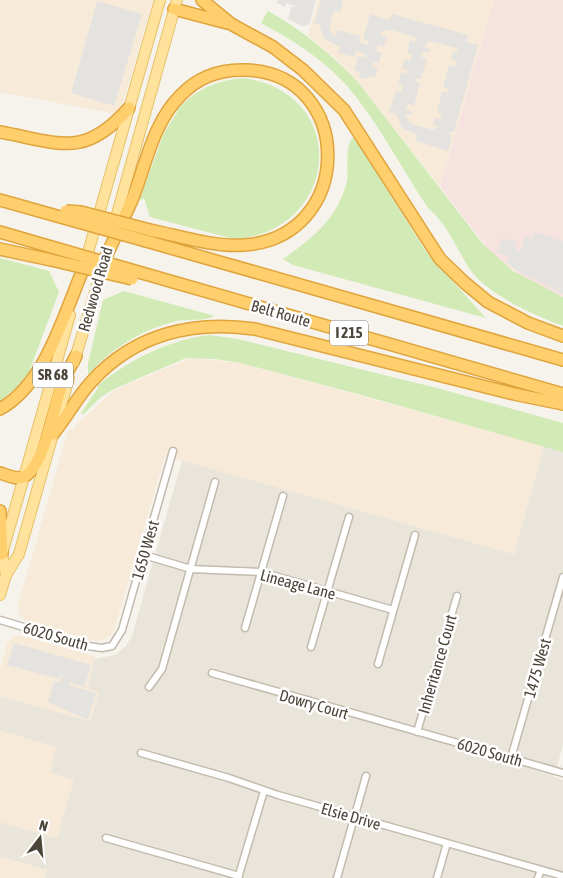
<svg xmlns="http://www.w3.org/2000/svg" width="563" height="878" viewBox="0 0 563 878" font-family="'Asap Condensed',sans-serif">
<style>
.residential{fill:#eae5da}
.commercial{fill:#f7ead8}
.medical{fill:#f6e3e0}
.green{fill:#d2eab5}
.parking{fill:#e5e3e0;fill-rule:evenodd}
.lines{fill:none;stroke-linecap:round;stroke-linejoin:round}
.street-casing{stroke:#c2bbae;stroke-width:9}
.primary-casing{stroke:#e6c16a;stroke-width:12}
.highway-casing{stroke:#e0a43c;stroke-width:14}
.street{stroke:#fff;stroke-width:6}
.primary{stroke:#ffe39c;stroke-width:10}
.highway{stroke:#ffcf6e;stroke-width:11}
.highway-bridge-casing{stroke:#e0a43c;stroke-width:14;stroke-linecap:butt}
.highway-bridge{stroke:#ffcf6e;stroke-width:11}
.labels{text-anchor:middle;stroke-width:5;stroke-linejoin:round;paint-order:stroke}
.shield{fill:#fff;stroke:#817c74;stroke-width:1}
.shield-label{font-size:15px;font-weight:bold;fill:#4b4439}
.street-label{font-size:16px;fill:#4b4439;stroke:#fff}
</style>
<rect width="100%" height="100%" fill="#f6f3ec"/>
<path class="residential" d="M544,446L563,452V745L554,777L563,780V878H45L47,870L0,857V822L57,838L50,772L56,747L0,731V696L90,721L98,692L87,689L94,659L115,655L126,646L132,636L182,460L514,554Z"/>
<path class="commercial" d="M0,0H153L124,100L117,114L0,92Z
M318,0H494L440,187L357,81L339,62L308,35Z
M191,358L241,363L544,446L514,554L165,456L113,634L106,639L95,641L25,621L19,614L18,605L68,430H74L75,426L114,390Z
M15,636H23L95,656L87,688L99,692L90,721L0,696V669L7,643Z
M0,731L56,747L50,772L74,780L57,838L0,822Z
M0,857L47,870L45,878H0Z"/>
<path class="medical" d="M494,0H563V297L526,279L492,254L440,187Z"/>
<path class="green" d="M268,11C302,30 330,53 357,81L483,244L513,271L563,297V326C534,315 486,294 469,268C455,246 448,225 428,208C401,168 379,123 347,86C323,59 293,40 261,23Z
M242,78C352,92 340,232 234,239L150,217L144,198L139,201L164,133L178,111L177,110C195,90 215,81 242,78Z
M354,137L427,253L486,318L293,265L283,259C313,238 338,218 347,181C349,169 344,144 354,137Z
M0,258L49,271L59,292L29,372L17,387L0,401Z
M124,291L215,316C204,322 186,318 173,322C141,330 109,350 88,375V363L103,300Z
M209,335L238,339L437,388L563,423V452L365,396L241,363L215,359L186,358L114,389L101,397L84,414L81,413L98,388L97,386C131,359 166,341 209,335Z"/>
<path class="parking" d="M278,0H316L309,25L302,26L288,19L291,7H298L286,3L285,7L277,3Z
M321,0H343L340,12L334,10L330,26V31L335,36L338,30L360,36L359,42L368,45L369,41L363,39L370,14L385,19H390L392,14L468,35L466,42L478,45L454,132H447L452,136L448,151L416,141L417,135L402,128L396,114L389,112L396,90L401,92L403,86L398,84L401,72L407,74L408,71L402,68L405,59L410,61L412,55L407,53L410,40L416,42V38L392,30L382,31L380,35L387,37L384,46L378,45L376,51L382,53L379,63L373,62L372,66L378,68L375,78L369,76L368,79L359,77L360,72L354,70L358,56L365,58V54L356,51L355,57L338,53L340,47L323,38L320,25L314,23ZM431,41L456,48L459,52H453L451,59L457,61L455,67L449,65L443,87L449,89L448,93L442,91L437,112L442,114L440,119L435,118L433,125L438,127L433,130L412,124L405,116L406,114L411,115L412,112L406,109L408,104L414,106L420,83L415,81V78L421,79L427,59L421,57L423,51L429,52L430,49L424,47L428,42Z
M97,1L142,14L114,106L71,93Z
M534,232L563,241V294L515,269L507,263L510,257L497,252L503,238L516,242L515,250L528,253L521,250L525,237L532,239Z
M14,643L91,665L84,687L71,683L72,676L69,685L96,693L88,720L48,702L54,681L60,682L62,673L59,679L7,665Z"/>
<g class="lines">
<defs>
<path id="street" d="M144,555L191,569L261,572L393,610
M0,620L88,646L102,648L112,646L122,630L173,451
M245,628L283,496
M311,647L349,517
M378,664L415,535
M212,673L563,773
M149,687L162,669L215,482
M417,732L457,596
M141,753L229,778L278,795L563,876
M511,758L563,577
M106,838L239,876
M238,878L264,791
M337,878L366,776
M437,878L447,843
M538,878L541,870"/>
<path id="primary" d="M113,228L177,0
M85,263L160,0
M74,362L103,266
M6,575L2,554L70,315
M0,595L6,575L19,554L69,378"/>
<path id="highway" d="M202,0L231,24L273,47L303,70L344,110L440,259L465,283L488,302L528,323L563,336
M174,9L227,23
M0,132C60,143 84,159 129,108
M0,200L64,218
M0,232L55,248
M146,241L563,360
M0,249L51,260
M105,259C114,239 123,220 132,200C146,165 153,122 181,95C198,77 221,69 246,70C356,74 355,239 243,245C213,247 180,236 150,230
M135,271L563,394
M0,409C45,384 63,317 82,272
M53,434C67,417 77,397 92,381C135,334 193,320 255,329L514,394L563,404
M0,473C7,475 16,480 23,477C44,469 54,405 62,384C65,375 71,366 76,356
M0,511L2,554"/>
</defs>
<use href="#street" class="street-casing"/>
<use href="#primary" class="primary-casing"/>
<use href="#highway" class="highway-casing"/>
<use href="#street" class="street"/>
<use href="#primary" class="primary"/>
<use href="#highway" class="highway"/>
<defs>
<path id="highway-bridge" d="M66,211L81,212L150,230
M64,218L146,241
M55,248L135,271
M51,260L132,279"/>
</defs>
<use href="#highway-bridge" class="highway-bridge-casing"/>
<use href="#highway-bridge" class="highway-bridge"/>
</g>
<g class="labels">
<g class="shield">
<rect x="330" y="320.5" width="38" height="25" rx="4"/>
<rect x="33" y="362.5" width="40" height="25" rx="4"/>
</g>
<g class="shield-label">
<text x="349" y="338">I 215</text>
<text x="53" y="380">SR 68</text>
</g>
<g class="street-label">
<text transform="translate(95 289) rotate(-74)" y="6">Redwood Road</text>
<text transform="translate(281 313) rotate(16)" y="6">Belt Route</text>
<text transform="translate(145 550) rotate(-74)" y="6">1650 West</text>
<text transform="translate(298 584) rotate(15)" y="6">Lineage Lane</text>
<text transform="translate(56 636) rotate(16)" y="6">6020 South</text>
<text transform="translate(437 664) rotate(-74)" y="6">Inheritance Court</text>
<text transform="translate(537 668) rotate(-74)" y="6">1475 West</text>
<text transform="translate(314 704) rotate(16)" y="6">Dowry Court</text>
<text transform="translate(490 752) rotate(16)" y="6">6020 South</text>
<text transform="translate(351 816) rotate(16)" y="6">Elsie Drive</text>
</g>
</g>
<g transform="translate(40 838) rotate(16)" stroke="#ffffff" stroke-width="4" paint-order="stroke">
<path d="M0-4L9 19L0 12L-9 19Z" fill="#4b4439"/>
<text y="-8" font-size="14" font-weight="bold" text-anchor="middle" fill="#4b4439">N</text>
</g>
</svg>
